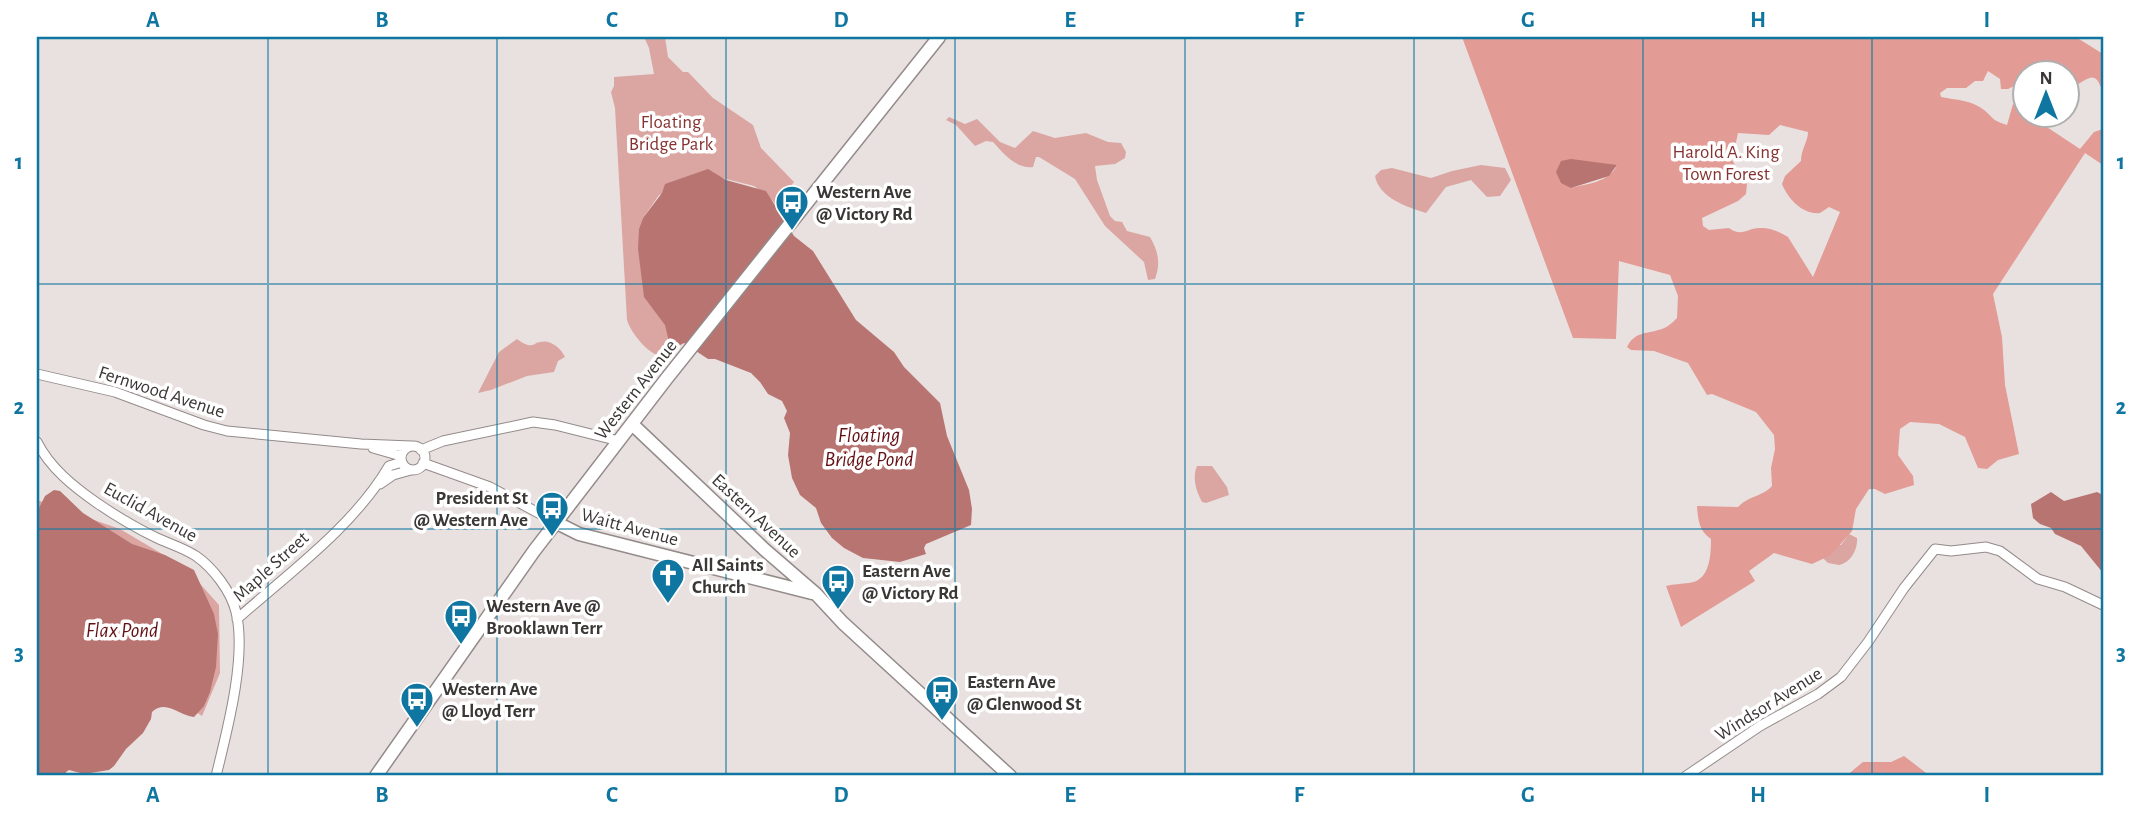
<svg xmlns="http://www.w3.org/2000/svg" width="2140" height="813" viewBox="0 0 2140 813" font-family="'Alegreya Sans',sans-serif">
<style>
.green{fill:#dba6a2}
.forest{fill:#e29b95;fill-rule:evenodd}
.water{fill:#b87470}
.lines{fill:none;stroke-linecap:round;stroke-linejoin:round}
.minor-casing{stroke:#938b8a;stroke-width:11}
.major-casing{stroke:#938b8a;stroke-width:15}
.minor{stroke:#fff;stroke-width:9}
.major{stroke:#fff;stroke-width:12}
.grid{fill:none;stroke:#0f76a1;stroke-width:2;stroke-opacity:0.55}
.labels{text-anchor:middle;stroke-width:7;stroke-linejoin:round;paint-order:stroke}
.park-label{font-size:19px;fill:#863230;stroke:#fff}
.poi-label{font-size:19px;font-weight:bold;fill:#3a3736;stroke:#fff;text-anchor:start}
.street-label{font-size:19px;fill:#3a3736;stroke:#fff}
.water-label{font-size:21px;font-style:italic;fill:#641014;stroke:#fff}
.neatline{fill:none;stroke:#0f76a1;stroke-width:2.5}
.grid-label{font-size:23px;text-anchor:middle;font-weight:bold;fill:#0f76a1}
</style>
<rect width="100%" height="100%" fill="#e9e1e0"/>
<path class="green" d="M644,37H665L668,57L683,72H688L713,98L753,125L761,148L794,182L783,196L785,205L783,216L772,200L754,186L722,178L659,195L643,218L639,230L640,237L685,338L667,358C650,357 632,335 627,320L615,108L611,92L614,86V77L654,74L649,48Z
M949,117L965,124L977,119L1000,142L1015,148L1033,131L1055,138L1086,133L1108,142L1121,143L1126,152L1125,158L1115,164L1095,166L1097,180L1110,216L1115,221L1122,222L1127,231L1150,237C1158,251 1161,263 1155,279L1148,280L1144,262L1105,226L1075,179L1039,157H1036L1033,167C1016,169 1004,154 993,142L986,141L975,146L956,125L946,120Z
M1481,165L1505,168L1511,180L1500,196L1487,197L1471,180L1446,187L1426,213C1407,207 1379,198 1375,176L1381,170L1392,168L1431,178L1452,171Z
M517,339C520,341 524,344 528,345C536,346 533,343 540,342C550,339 561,348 565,357L558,361L554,372L527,376L491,390L478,393L499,352Z
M1197,466H1212L1227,487L1229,495L1206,503L1202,502C1196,491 1192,478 1197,466Z
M37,500L120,529L186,568L219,605L220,673L202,716L182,703L37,512Z
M1849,534L1857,538C1858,549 1851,563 1839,565L1828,563L1823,558L1834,545H1841Z"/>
<path class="forest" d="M1462,37H2079V39L2103,54V93C2094,63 2085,85 2067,89L2066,74H2024L2020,83L2008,89H2001L2000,79L1988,71L1983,81H1975L1966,88H1947L1940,93L1941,97C1956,100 1972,100 1984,110C1995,119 1991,120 2007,125L2013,104L2024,112V116H2030L2080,149L2094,132L2103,129V165L2085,153L1993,294L2002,337L2005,385L2019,454L1998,460L1987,469L1978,468L1965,437L1939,424L1910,422L1900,429L1898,455L1913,476L1914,485L1885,494L1875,489H1869L1856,509L1852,531L1831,555L1812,564L1774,553L1749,571L1755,581L1681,627L1666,586C1674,584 1681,584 1689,583C1710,581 1711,555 1711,539C1699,531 1698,520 1697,506L1738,507C1750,495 1762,497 1772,486L1771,468L1775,449L1774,435L1756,412L1712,394L1707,395L1688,363L1654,351L1631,350L1627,347C1635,331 1647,334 1662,329C1668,327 1673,322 1677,318L1678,296L1670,275L1619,261L1616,339L1573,338ZM1780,125L1808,132C1808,141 1801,150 1801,161L1785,176L1782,184C1788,199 1803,215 1820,213L1829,207L1840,212L1813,277L1788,237C1780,232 1771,228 1761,228C1748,227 1742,238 1729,228L1709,230L1703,226L1702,218L1738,201L1746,194L1747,184L1732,160L1738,133L1769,135ZM1608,165H1617C1610,182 1587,184 1571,188Z
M1904,756L1930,776H1846L1863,762H1891Z"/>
<path class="water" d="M1571,159L1617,165L1609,176L1571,188L1561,183L1556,172L1561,161Z
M708,169L726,180L766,191L794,236L813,251L856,320L894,352L904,367L940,403L947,436L969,490L972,509L971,525L926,544L924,548L926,554L900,562L863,558L844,548L832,538L821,523L816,508L800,495L792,478L788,455L790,433L784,418L787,411L782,401L768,394L760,382L751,373L715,359H708L684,343L671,350L665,325L644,297L638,249L639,229L643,218L662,193L665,184Z
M54,490L60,491L83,513L132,544L165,555L194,570L214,614L218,634L216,667L210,692L204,706L194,717C179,716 167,699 152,712L151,719L143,733L126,749L114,766L109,770L84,774L69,770L66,772V776H37V512L45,496Z
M2051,492L2064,501L2097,492L2103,495V573L2081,546L2055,534L2051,528L2040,524L2033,518L2031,504Z"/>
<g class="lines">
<defs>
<path id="minor" d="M37,374L115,392L204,425L227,431L361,444L411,446
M37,442C50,468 74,487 97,503C116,516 136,528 157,538C170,544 184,548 196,556C213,568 231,591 236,612C247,657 227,731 216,776
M401 458a12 12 0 1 1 24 0a12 12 0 1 1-24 0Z
M373,448L401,456
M421,450L443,441L533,422L555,425L619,441
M423,463L490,487L557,523
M380,484L393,475L411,470
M237,619C289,573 354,526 389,466L402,462
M1686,776L1760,726L1818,694L1841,677L1868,642L1904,588L1935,549L1951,551L1986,547L2000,551L2038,579L2065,587L2103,605"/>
<path id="major" d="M632,424L765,550L816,594L843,623L1010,776
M557,523L579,534L812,593
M376,776L534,551L667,378L939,37"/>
</defs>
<use href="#minor" class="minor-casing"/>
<use href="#major" class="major-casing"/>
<use href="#minor" class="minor"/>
<use href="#major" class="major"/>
</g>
<path class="grid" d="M268,37V776M497,37V776M726,37V776M955,37V776M1185,37V776M1414,37V776M1643,37V776M1872,37V776M37,284H2103M37,529H2103"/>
<defs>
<symbol id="bus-pin" viewBox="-11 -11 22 30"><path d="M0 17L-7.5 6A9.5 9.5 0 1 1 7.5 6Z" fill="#0f76a1" stroke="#fff"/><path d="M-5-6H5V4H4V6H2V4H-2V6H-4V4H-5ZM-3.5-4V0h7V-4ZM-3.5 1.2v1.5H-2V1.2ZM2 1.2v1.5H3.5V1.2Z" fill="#fff"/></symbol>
<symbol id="church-pin" viewBox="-11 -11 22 30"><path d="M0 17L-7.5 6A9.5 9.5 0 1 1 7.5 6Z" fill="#0f76a1" stroke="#fff"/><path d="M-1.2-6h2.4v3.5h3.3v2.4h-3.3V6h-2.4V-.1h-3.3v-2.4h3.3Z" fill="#fff"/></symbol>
</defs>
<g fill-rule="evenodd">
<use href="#bus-pin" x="773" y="183" width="38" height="52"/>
<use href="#bus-pin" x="533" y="489" width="38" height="52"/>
<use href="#church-pin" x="649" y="556" width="38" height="52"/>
<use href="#bus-pin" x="819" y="562" width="38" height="52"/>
<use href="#bus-pin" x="442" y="597" width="38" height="52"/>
<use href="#bus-pin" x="923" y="673" width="38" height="52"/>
<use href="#bus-pin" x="398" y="680" width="38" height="52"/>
</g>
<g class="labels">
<g class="park-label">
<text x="671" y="128">Floating<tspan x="671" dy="22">Bridge Park</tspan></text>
<text x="1726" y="158">Harold A. King<tspan x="1726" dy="22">Town Forest</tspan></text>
</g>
<g class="poi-label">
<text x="816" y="198">Western Ave<tspan x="816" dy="22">@ Victory Rd</tspan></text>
<text x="528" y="504" text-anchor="end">President St<tspan x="528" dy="22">@ Western Ave</tspan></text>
<text x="692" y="571">All Saints<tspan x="692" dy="22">Church</tspan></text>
<text x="862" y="577">Eastern Ave<tspan x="862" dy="22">@ Victory Rd</tspan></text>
<text x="486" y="612">Western Ave @<tspan x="486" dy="22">Brooklawn Terr</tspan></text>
<text x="967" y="688">Eastern Ave<tspan x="967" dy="22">@ Glenwood St</tspan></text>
<text x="442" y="695">Western Ave<tspan x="442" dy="22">@ Lloyd Terr</tspan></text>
</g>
<g class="street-label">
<text transform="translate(635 389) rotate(-52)" y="7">Western Avenue</text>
<text transform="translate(162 391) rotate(18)" y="7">Fernwood Avenue</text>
<text transform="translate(151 511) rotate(29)" y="7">Euclid Avenue</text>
<text transform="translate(757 515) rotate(43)" y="7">Eastern Avenue</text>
<text transform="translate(630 526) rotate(15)" y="7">Waitt Avenue</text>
<text transform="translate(270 566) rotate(-42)" y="7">Maple Street</text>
<text transform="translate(1768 703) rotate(-32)" y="7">Windsor Avenue</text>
</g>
<g class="water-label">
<text x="869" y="442">Floating<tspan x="869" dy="24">Bridge Pond</tspan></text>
<text x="122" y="637">Flax Pond</text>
</g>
</g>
<rect width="2140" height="813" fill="none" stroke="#ffffff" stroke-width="77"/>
<g transform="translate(2046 94)"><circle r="33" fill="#ffffff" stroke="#b0afaf" stroke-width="2"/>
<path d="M0-5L12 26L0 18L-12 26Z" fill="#0f76a1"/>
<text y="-10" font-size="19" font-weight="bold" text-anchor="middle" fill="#3a3736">N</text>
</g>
<rect x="38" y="38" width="2064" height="736" class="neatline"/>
<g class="grid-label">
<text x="153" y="27">A</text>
<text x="382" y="27">B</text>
<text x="612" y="27">C</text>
<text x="841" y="27">D</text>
<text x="1070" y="27">E</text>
<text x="1299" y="27">F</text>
<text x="1528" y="27">G</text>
<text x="1758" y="27">H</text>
<text x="1987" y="27">I</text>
<text x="19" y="169">1</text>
<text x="2121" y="169">1</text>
<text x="19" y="414">2</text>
<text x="2121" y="414">2</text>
<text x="19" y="660">3</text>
<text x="2121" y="660">3</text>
<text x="153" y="802">A</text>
<text x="382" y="802">B</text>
<text x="612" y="802">C</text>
<text x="841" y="802">D</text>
<text x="1070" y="802">E</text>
<text x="1299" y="802">F</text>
<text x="1528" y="802">G</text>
<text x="1758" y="802">H</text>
<text x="1987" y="802">I</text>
</g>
</svg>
